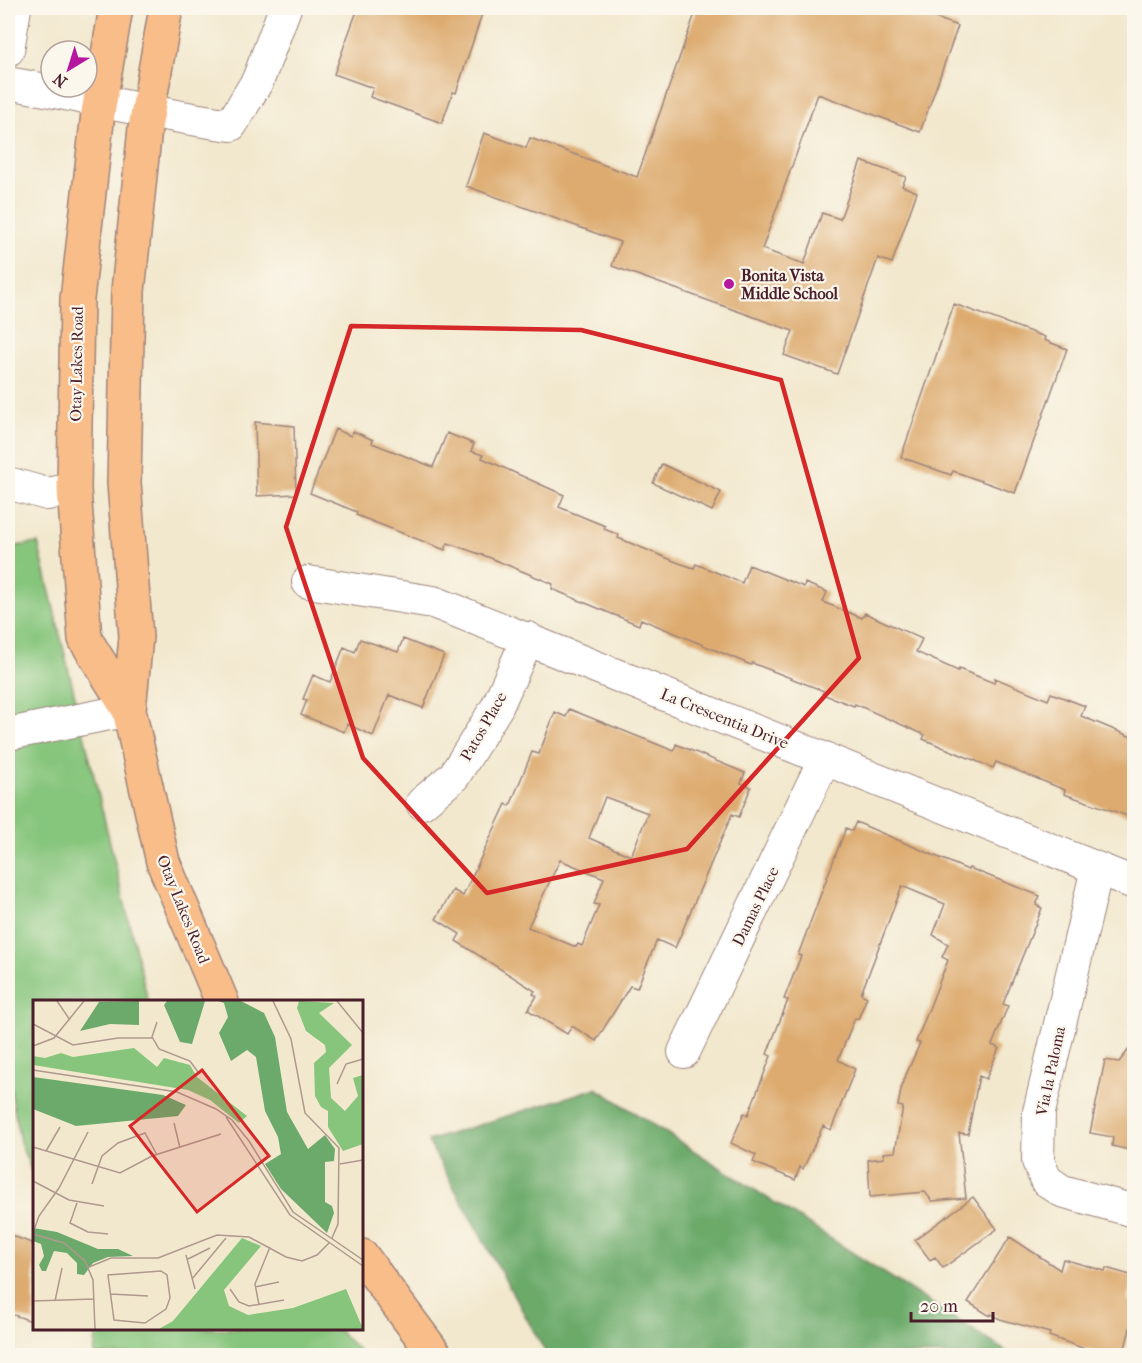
<svg xmlns="http://www.w3.org/2000/svg" width="1142" height="1363" viewBox="0 0 1142 1363" font-family="'IM FELL French Canon',serif">
<style>
.green{fill:#86c57b;stroke:#687253;stroke-width:1.5}
.forest{fill:#6caa6b;stroke:#5b644b;stroke-width:1.5}
.building{fill:#ddab70;fill-rule:evenodd}
.lines{fill:none;stroke-linecap:round;stroke-linejoin:round}
.minor-casing{stroke:#9e847c;stroke-width:34}
.major-casing{stroke:#9e847c;stroke-width:36}
.minor{stroke:#fff;stroke-width:32}
.major{stroke:#f8bd89;stroke-width:33}
.marked{fill:none;stroke:#d62828;stroke-width:4.5;stroke-linejoin:round}
.poi-dot{fill:#b5179e;stroke:#fbf7ec;stroke-width:2}
.labels{text-anchor:middle;stroke-width:4.5;stroke-linejoin:round;paint-order:stroke}
.poi-label{font-size:16px;font-weight:bold;fill:#4a1f2b;stroke:#fbf7ec;text-anchor:start}
.street-label{font-size:16px;fill:#4a1f2b;stroke:#fbf7ec}
.inset-road{fill:none;stroke:#af988d;stroke-width:1.5}
.view{fill:#d62828;fill-opacity:0.15;stroke:#d62828;stroke-width:3}
.inset-edge{fill:none;stroke:#4a1f2b;stroke-width:3}
</style>
<rect width="100%" height="100%" fill="#fbf7ec"/>
<filter id="ink" filterUnits="userSpaceOnUse"><feTurbulence type="fractalNoise" baseFrequency=".0167" numOctaves="2"/><feDisplacementMap in="SourceGraphic" scale="12" xChannelSelector="R" yChannelSelector="G"/><feConvolveMatrix kernelMatrix="1 2 1 2 8 2 1 2 1" color-interpolation-filters="sRGB"/></filter>
<filter id="wash" filterUnits="userSpaceOnUse"><feTurbulence type="fractalNoise" baseFrequency=".008" numOctaves="4" result="noise"/><feDisplacementMap in="SourceGraphic" scale="24" xChannelSelector="R" yChannelSelector="G"/><feGaussianBlur stdDeviation="1.35" result="paint"/><feColorMatrix in="noise" values="0 0 0 0 0 0 0 0 0 0 0 0 0 0 0 0 0 1.4 0 .05"/><feComposite in="paint" operator="in"/></filter>
<g filter="url(#wash)">
<rect width="100%" height="100%" fill="#f2e8ce"/>
<path class="green" d="M38,543L148,1001L34,1002V1177L20,1142L8,1074V547Z
M97,1328L337,1329L363,1355H94Z"/>
<path class="forest" d="M596,1088L1012,1355H547L428,1141Z"/>
<g id="blocks">
<path class="building" d="M358,8H484L456,93L453,92L442,123L370,97L373,88L334,74Z
M697,8H908L958,26L920,132L818,94L762,249L804,264L822,213L840,219L861,161L906,177L902,186L917,192L892,263L878,258L837,374L784,355L793,331L612,266L620,242L466,186L484,133L526,148L530,138L637,177Z
M954,304L1045,337L1044,340L1067,349L1015,493L953,471L951,475L901,457Z
M255,422L294,426L296,494L257,496Z
M335,429L351,436L353,431L373,440L372,443L433,467L447,433L474,444L471,451L483,455L482,458L564,495L559,507L605,526L604,529L619,535L618,538L679,563L694,568L696,564L742,583L749,565L804,587L805,583L827,592L823,602L862,618L865,613L922,639L916,652L958,671L959,669L994,683L995,678L1048,700L1051,693L1085,706L1081,716L1134,738V818L1064,794L1065,790L996,762L993,768L964,756L923,739L925,735L855,704L854,706L822,694L824,691L752,663L751,665L641,619L639,625L612,614L552,589L553,584L488,557L448,543L445,550L356,515L357,512L310,493Z
M662,464L721,492L712,511L653,483Z
M360,639L398,652L403,639L444,655L423,708L389,695L373,736L347,724L344,732L301,715L307,700L303,699L313,675L330,682L344,647L355,652Z
M569,709L674,751L676,744L745,773L741,783L751,787L739,817L732,814L675,948L657,940L637,988L630,986L596,1041L572,1026L567,1034L528,1010L537,996L533,994L535,991L456,941L460,934L436,919L453,890L463,896L506,804L510,806L532,752L539,754L555,712L566,717ZM605,797L648,813L631,856L589,838ZM560,860L604,878L594,904L599,905L582,946L578,944L576,947L528,927Z
M856,822L968,870L969,868L1040,896L1036,905L1042,908L1003,1004L1008,1006L992,1045L999,1048L986,1079L979,1076L968,1134L959,1133L966,1198L932,1201L925,1192L870,1197L868,1160L884,1158L883,1153L895,1152L903,1107L898,1106L902,1084L920,1043L916,1042L948,960L942,957L948,944L933,935L945,904L902,886L861,994L867,997L858,1019L855,1018L838,1060L855,1069L831,1130L823,1126L803,1169L800,1167L795,1180L753,1162L756,1155L731,1143L744,1113L748,1115L771,1056L767,1054L788,1000L784,999L801,956L798,955L834,859L846,828L852,831Z
M1134,1043V1151L1112,1146L1113,1137L1090,1133L1105,1060L1119,1062Z
M973,1197L997,1229L943,1268L935,1257L930,1260L915,1240Z
M8,1234L34,1244V1322L8,1313Z
M1010,1237L1060,1270L1063,1259L1105,1271L1106,1268L1134,1276L1128,1301L1134,1302V1313L1123,1356H1109L1085,1349L1049,1336L1050,1333L1000,1319L991,1314L990,1316L968,1302Z"/>
</g>
</g>
<g filter="url(#ink)">
<use href="#blocks" fill-opacity="0" stroke="#9e847c" stroke-width="1.5"/>
<g class="lines">
<defs>
<path id="minor" d="M8,50L15,8
M8,83C82,96 156,115 231,125L258,80L285,8
M8,483L47,494L74,489
M308,582L433,602L454,610L1134,883
M8,734L129,710
M422,803L454,776L497,707L528,638
M1097,869L1039,1112L1038,1161L1046,1180L1062,1191L1134,1211
M684,1052L825,758"/>
<path id="major" d="M116,8L98,113L77,299L74,489L85,639L129,710
M166,8L145,128L128,291L124,483L136,637L129,710L163,862L222,1002
M362,1256L436,1356"/>
</defs>
<use href="#minor" class="minor-casing"/>
<use href="#major" class="major-casing"/>
<use href="#minor" class="minor"/>
<use href="#major" class="major"/>
</g>
</g>
<path class="marked" d="M351,326L581,330L781,380L859,658L687,849L487,893L363,758L286,527Z"/>
<circle class="poi-dot" cx="729" cy="284" r="6"/>
<g class="labels">
<g class="poi-label">
<text x="741" y="281">Bonita Vista<tspan x="741" dy="18">Middle School</tspan></text>
</g>
<g class="street-label">
<text transform="translate(76 364) rotate(-89)" y="6">Otay Lakes Road</text>
<text transform="translate(725 718) rotate(22)" y="6">La Crescentia Drive</text>
<text transform="translate(483 726) rotate(-60)" y="6">Patos Place</text>
<text transform="translate(755 906) rotate(-64)" y="6">Damas Place</text>
<text transform="translate(184 909) rotate(68)" y="6">Otay Lakes Road</text>
<text transform="translate(1050 1071) rotate(-78)" y="6">Via la Paloma</text>
</g>
</g>
<g transform="translate(33 1000)">
<rect width="330" height="330" fill="#f2e8ce"/>
<path d="M266,1L301,3L286,13L319,45L296,68L298,98L312,111L325,96L320,78L330,75V144L310,151L295,127V111L288,107L282,96L281,63L293,52L292,45L273,31L264,8ZM101,48L124,67L131,58L157,65L164,77L214,116L206,123L177,100L155,90L0,65V56L12,58L28,53L40,57ZM209,238L228,246L191,290L196,306L215,315L260,308L313,289L330,329H126L140,321Z" fill="#86c57b"/>
<path d="M106,1V25L77,24L47,31L66,2ZM134,1H172L159,44L147,42L131,5ZM185,1H208L231,13L242,37L254,112L275,149L292,135L302,149L301,161L292,162V202L299,206L301,213L294,233L248,189L232,164L248,154L245,137L232,111L223,57L214,50L198,61L186,33L195,17L191,3ZM0,77L130,95L153,105L145,116L43,126L0,109ZM0,228L24,232L65,249H85L100,256L75,257L60,263L51,275L44,274V263L34,253L21,251L13,271H9L6,265L11,256L8,244L0,241Z" fill="#6caa6b"/>
<path class="inset-road" d="M24,1L37,20M240,1L258,39L272,113L306,148L305,224L299,238M304,1L330,33M124,22L119,37L126,49L157,61L165,72M0,24L40,45L85,38H119M0,46L21,38L51,1M0,70L144,92L183,109L199,120L216,141L260,212L330,260M304,84L313,64L330,59M193,117L257,215L330,266M141,123L147,148M0,147L87,173L119,156L188,134M13,151L27,127M307,164L330,160M0,181L36,200L71,206M59,184L69,156L85,143L112,133L124,155M44,203L37,223L55,232L75,234M0,233L6,216L26,188L55,132M0,234L31,243L52,261L60,280L62,329M153,255L162,289M155,259L177,248M56,267L78,258H125L184,235L216,237L253,257L269,261L284,255L296,243M128,271L134,275L137,298L133,309L112,323L81,320L75,275ZM159,279L193,238M222,287L246,282M197,289L206,302L216,306L251,300M77,294L115,296M0,301L61,299M22,301L29,268M226,305L222,284L237,247"/>
<path class="view" d="M169,70L236,156L164,212L97,126Z"/>
<rect width="330" height="330" class="inset-edge"/>
</g>
<rect width="1142" height="1363" fill="none" stroke="#fbf7ec" stroke-width="30"/>
<g transform="translate(69 69) rotate(218)"><circle r="28" fill="#fbf7ec" stroke="#b4a19f" stroke-width="1.5"/>
<path d="M0-4.5L10 22L0 15L-10 22Z" fill="#b5179e"/>
<text y="-9" font-size="16" font-weight="bold" text-anchor="middle" fill="#4a1f2b">N</text>
</g>
<path d="M911 1312v9h82v-9" fill="none" stroke="#4a1f2b" stroke-width="3"/>
<text x="920" y="1312" font-size="18" fill="#4a1f2b" stroke="#fbf7ec" stroke-width="4.5" paint-order="stroke">20 m</text>
</svg>
